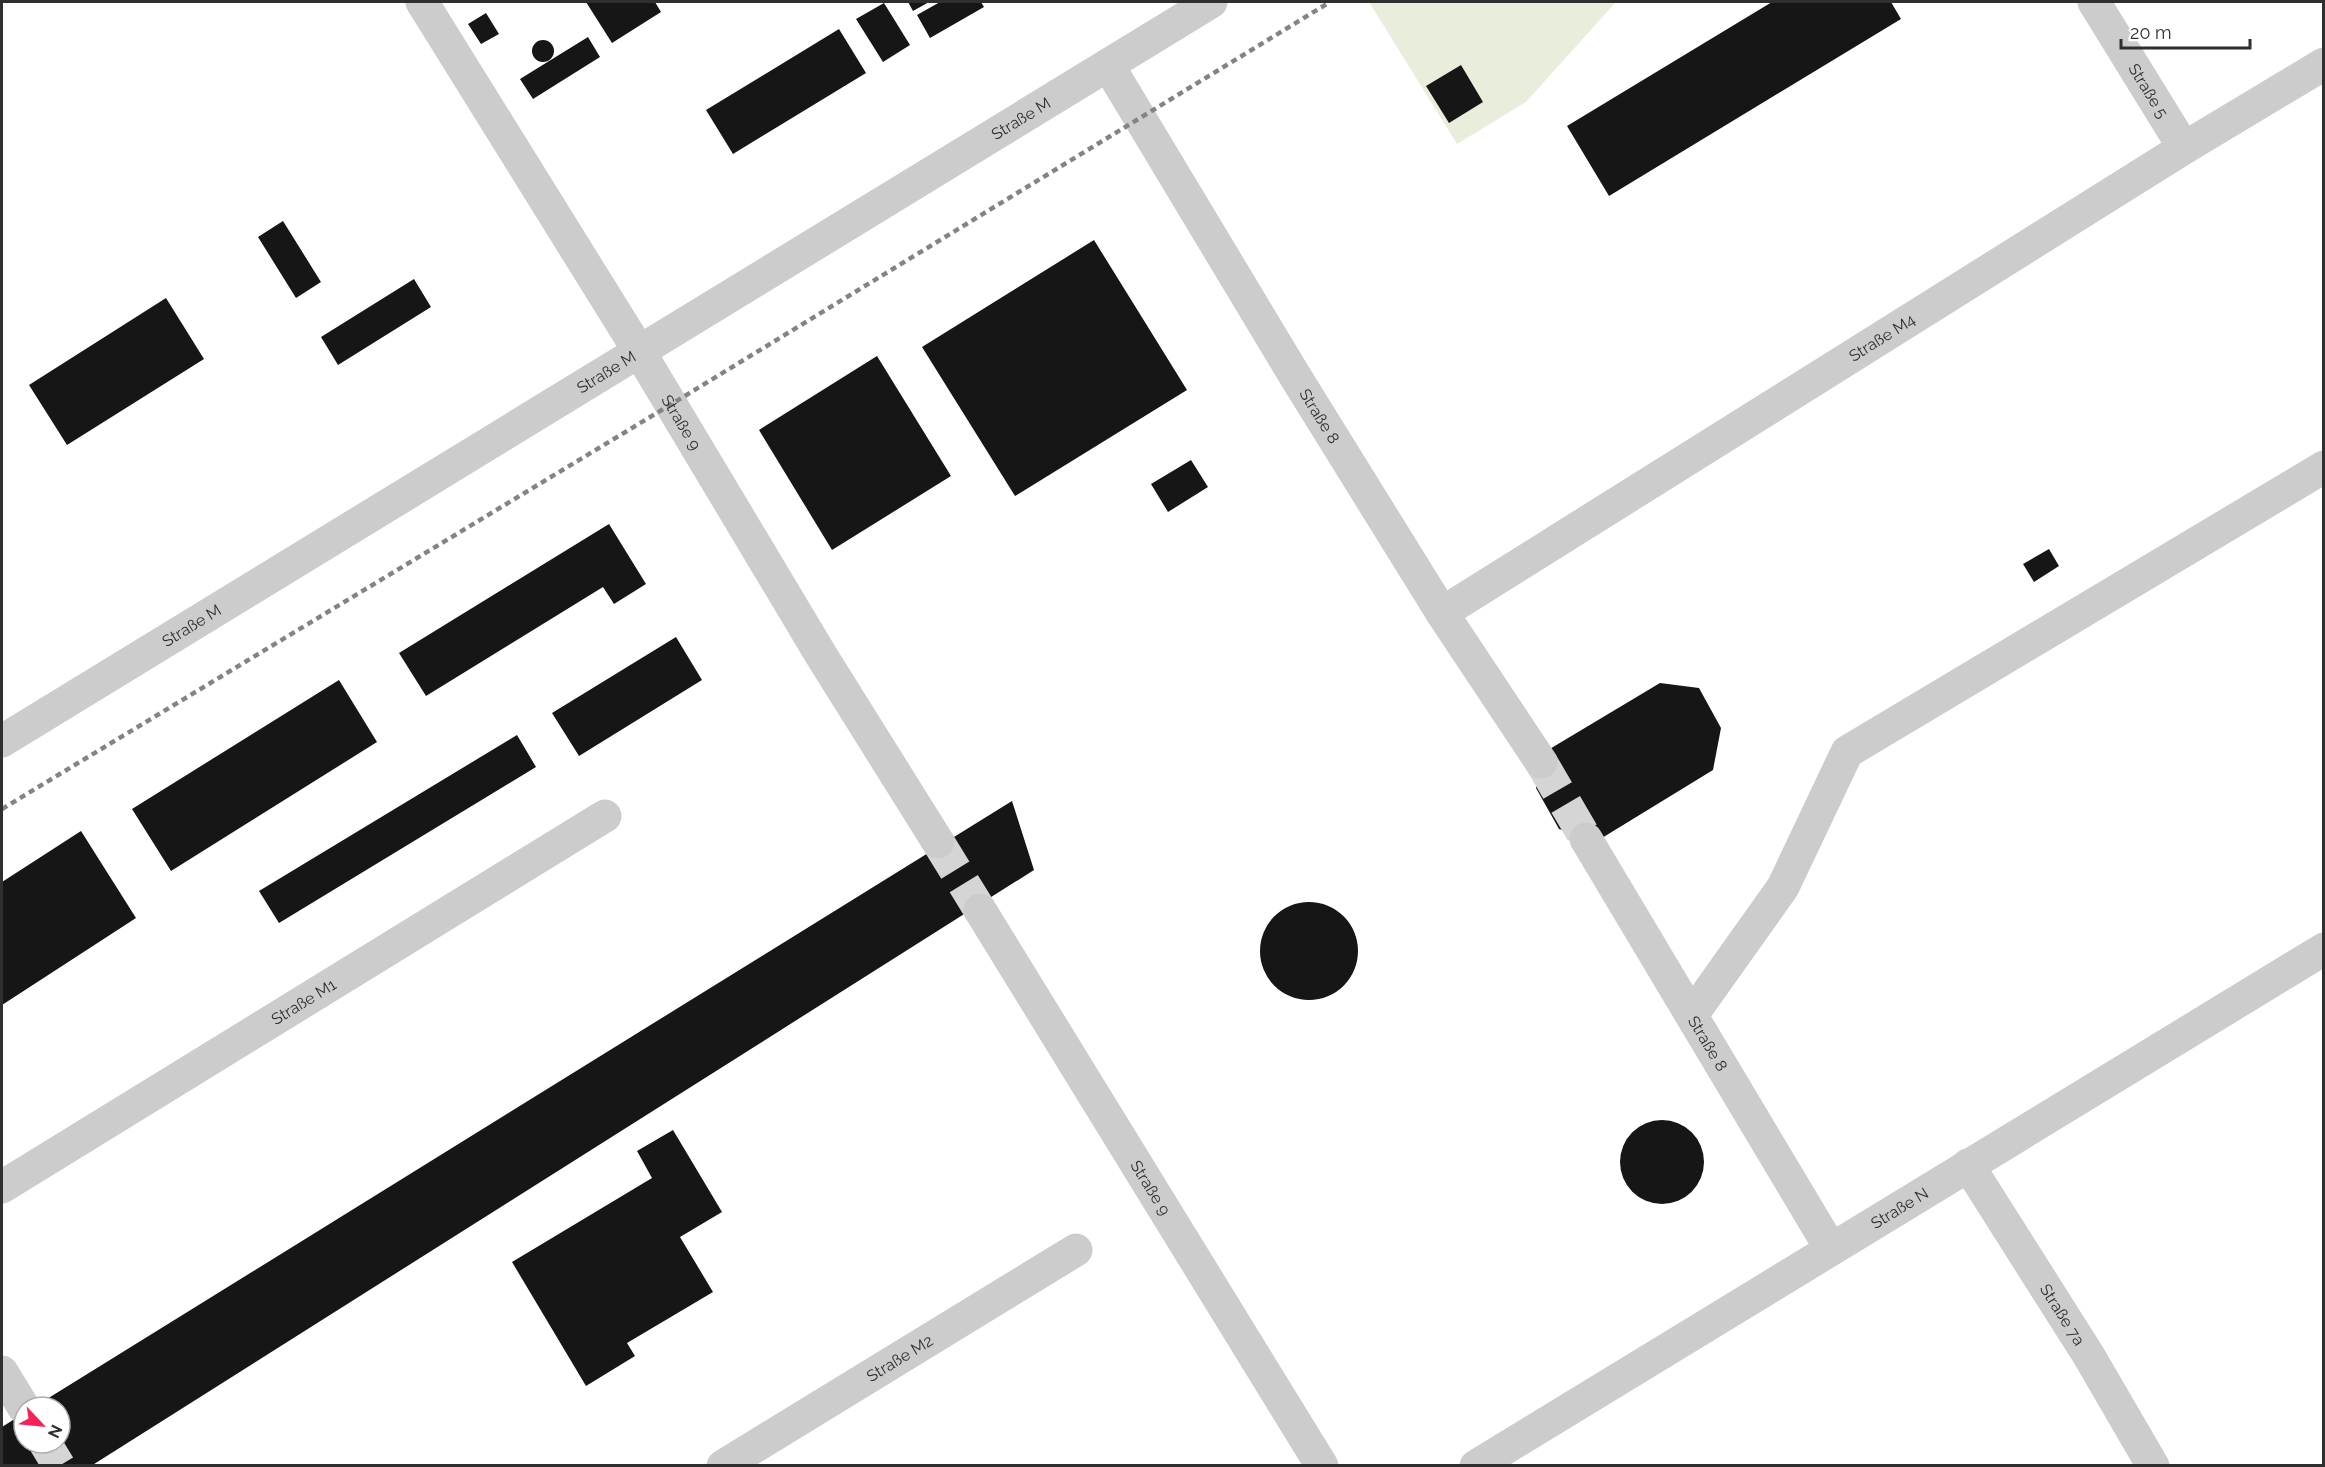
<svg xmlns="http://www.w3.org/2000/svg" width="2325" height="1467" viewBox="0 0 2325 1467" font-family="Raleway,sans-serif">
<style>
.green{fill:#e9eedc}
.building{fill:#161616}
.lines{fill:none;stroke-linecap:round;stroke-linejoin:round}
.minor-tunnel{stroke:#d5d5d5;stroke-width:33;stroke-dasharray:33 16;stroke-linecap:butt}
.minor{stroke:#ccc;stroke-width:33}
.rail{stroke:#848484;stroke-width:4.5;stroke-dasharray:6 4.5;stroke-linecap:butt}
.labels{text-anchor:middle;stroke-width:6;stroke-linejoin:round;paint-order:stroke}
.street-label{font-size:16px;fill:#2f2f2f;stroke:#fff}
</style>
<rect width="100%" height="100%" fill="#fff"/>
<path class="green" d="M1369,2H1616L1526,102L1457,144Z"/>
<path class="building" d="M586,2H655L661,12L612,43Z
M908,2H929L913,11Z
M940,2H981L984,7L930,38L917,15Z
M1772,2H1891L1901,19L1609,196L1567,126Z
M884,3L910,45L883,62L856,19Z
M486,13L499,34L481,44L468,24Z
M839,29L866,73L733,154L706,110Z
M588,37L600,57L533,99L520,79Z
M532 51a11 11 0 1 1 22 0a11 11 0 1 1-22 0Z
M1461,65L1483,102L1449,123L1426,86Z
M283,221L321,282L296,298L258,237Z
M1094,240L1187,390L1015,496L922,347Z
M414,279L431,307L338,365L321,337Z
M166,298L204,359L67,445L29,385Z
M877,356L951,476L832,550L759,430Z
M1191,460L1208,487L1168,512L1151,484Z
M609,524L646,584L614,604L603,587L426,696L399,653Z
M2049,549L2059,566L2034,582L2023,564Z
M676,637L702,680L579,756L552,713Z
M339,680L377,742L171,871L132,809Z
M1660,683L1699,688L1721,728L1713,770L1597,841L1559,829L1536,788L1543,753Z
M517,735L536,767L279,923L259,891Z
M1012,801L1034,870L91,1466H2V1427L24,1413V1443H60V1407H34Z
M81,831L136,918L2,1005V882Z
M1260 951a49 49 0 1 1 98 0a49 49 0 1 1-98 0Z
M1620 1162a42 42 0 1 1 84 0a42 42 0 1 1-84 0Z
M673,1130L722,1212L680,1237L713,1292L627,1343L635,1356L586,1386L512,1262L652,1178L637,1151Z"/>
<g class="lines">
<path class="minor-tunnel" d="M1541,762L1586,839
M938,842L980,910
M45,1443L59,1466"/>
<g class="minor">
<path id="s1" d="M422,2L639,351L821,655L938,842"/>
<path id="s2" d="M2094,2L2184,148"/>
<path id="s3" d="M1108,65L1295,376L1442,613L1541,762"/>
<path id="s4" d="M1442,613L2184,148L2324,64"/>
<path id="s5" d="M2,741L1211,2"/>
<path id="s6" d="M1586,839L1831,1249"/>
<path id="s7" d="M980,910L1322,1466"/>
<path d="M1692,1015L1783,887L1847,752L2324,467"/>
<path id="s8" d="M1968,1165L2089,1356L2153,1466"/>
<path id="s9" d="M2,1187L605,816"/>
<path d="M2,1372L24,1408"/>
<path id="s10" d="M723,1466L1076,1250"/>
<path id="s11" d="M1476,1466L2324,949"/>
</g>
<path class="rail" d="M2,809L670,405L1330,2"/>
</g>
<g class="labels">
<g class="street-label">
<text dy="6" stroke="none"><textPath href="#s2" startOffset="104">Straße 5</textPath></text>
<text dy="6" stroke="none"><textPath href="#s5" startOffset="1194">Straße M</textPath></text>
<text dy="6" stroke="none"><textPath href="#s4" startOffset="519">Straße M4</textPath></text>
<text dy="6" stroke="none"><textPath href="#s5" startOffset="708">Straße M</textPath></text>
<text dy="6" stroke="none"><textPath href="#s3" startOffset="410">Straße 8</textPath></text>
<text dy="6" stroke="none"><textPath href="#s1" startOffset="494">Straße 9</textPath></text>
<text dy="6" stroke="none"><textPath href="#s5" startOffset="222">Straße M</textPath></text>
<text dy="6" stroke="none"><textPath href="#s9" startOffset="354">Straße M1</textPath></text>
<text dy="6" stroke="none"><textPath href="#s6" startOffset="238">Straße 8</textPath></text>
<text dy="6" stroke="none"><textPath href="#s7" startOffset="326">Straße 9</textPath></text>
<text dy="6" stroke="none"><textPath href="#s11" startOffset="496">Straße N</textPath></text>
<text dy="6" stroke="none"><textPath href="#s8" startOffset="177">Straße 7a</textPath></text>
<text dy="6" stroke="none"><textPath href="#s10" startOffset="207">Straße M2</textPath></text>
</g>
</g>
<rect width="2325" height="1467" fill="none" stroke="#2f2f2f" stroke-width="6"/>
<g transform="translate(42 1425) rotate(116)"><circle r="28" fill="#ffffff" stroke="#acacac" stroke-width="1.5"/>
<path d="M0-4.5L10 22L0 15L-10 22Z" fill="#f72159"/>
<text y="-9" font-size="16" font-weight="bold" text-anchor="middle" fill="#2f2f2f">N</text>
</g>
<path d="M2121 39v9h129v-9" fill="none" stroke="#2f2f2f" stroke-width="3"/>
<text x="2130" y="39" font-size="18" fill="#2f2f2f" stroke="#ffffff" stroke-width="4.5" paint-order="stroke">20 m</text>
</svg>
